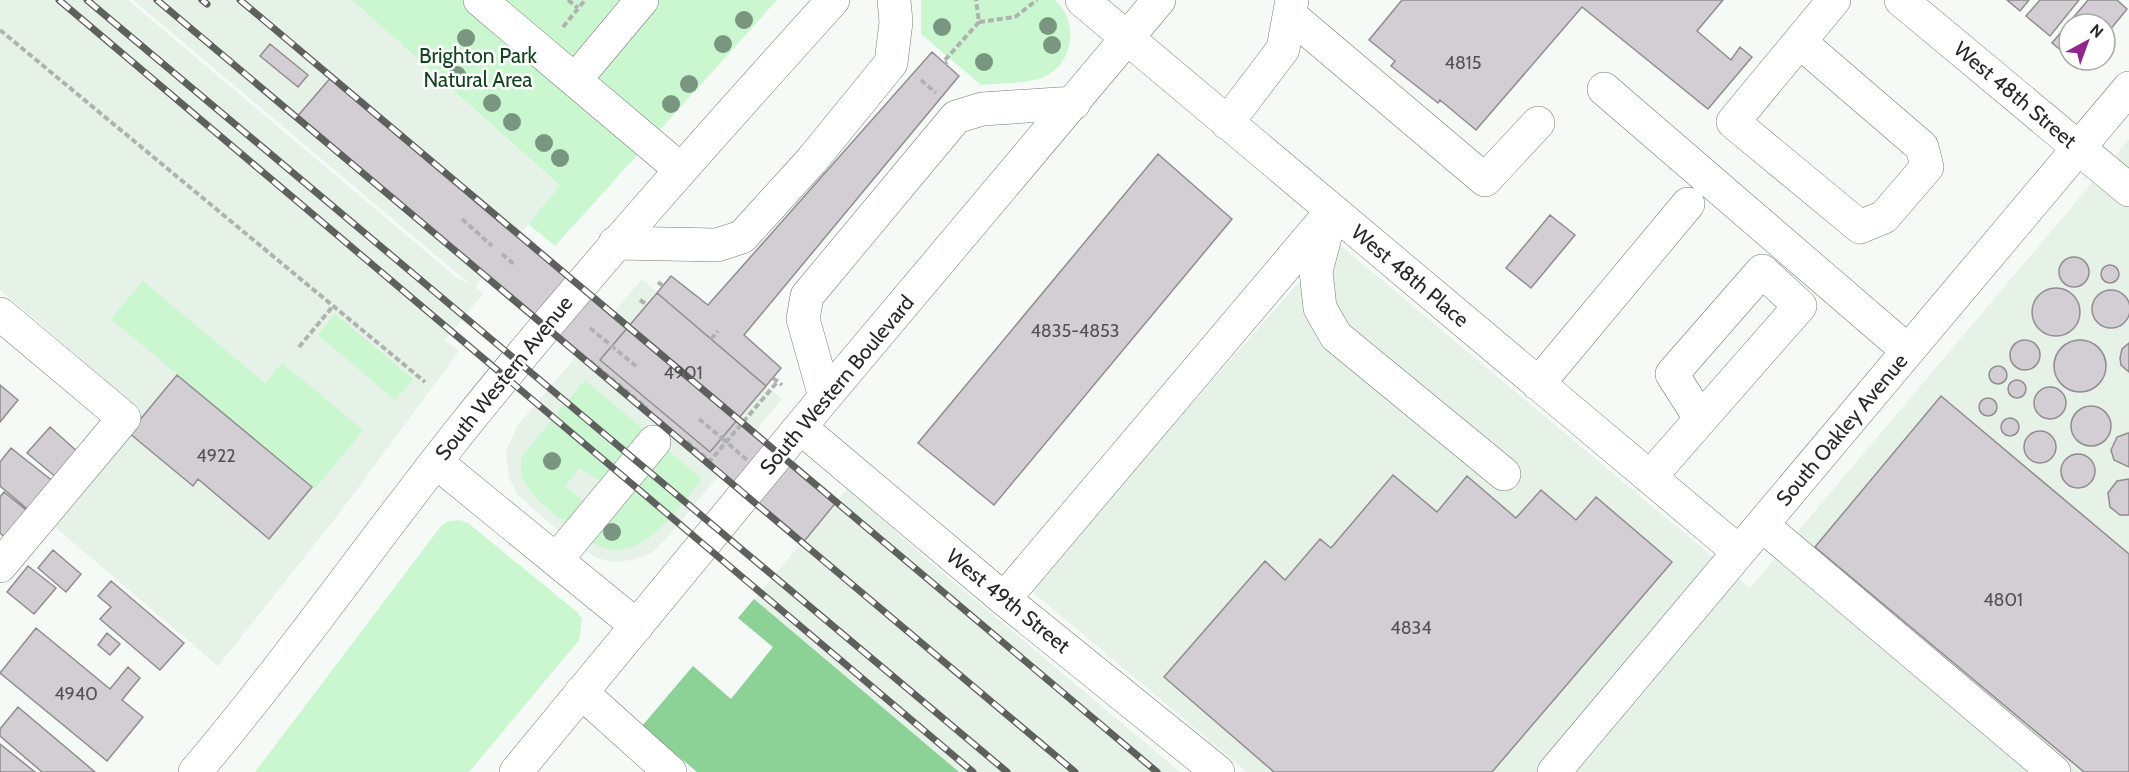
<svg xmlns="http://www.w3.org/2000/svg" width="2129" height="772" viewBox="0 0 2129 772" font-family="Cabin,sans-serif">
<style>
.built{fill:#e6f1e7}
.green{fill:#caf7cf}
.forest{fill:#8cd196}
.building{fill:#d3ced3;stroke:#918c90;stroke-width:1.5}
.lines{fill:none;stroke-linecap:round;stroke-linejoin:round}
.minor-casing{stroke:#777b77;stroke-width:34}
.major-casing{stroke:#777b77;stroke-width:34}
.path{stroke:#afb3b0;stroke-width:4;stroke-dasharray:6 3;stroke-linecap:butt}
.minor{stroke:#fff;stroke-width:33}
.major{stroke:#fff;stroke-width:33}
.rail-casing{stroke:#5e605e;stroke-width:7}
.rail{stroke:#fff;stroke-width:4.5;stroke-dasharray:14;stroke-linecap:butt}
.path-bridge{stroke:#afb3b0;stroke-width:4;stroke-dasharray:6 3;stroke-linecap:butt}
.tree{fill:#789680}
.labels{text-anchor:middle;stroke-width:5;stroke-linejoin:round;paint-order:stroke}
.number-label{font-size:18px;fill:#525252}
.park-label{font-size:21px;fill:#12451f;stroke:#fff}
.street-label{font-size:21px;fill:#272827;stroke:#fff}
</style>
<rect width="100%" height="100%" fill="#f5faf6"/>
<path class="built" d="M0,0H128L457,278L471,285L133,0H352L560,187L475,286L483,294L445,340L459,351L341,511L218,666L42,516L124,418L69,371L79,357L0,290Z
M2129,139V772H1247L1029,589L1335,241L1750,588Z
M642,279L782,399L665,540L651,553L632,560L614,562L597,558L571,542L518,495L509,478L506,451L518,425Z
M848,488L925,558L1180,772H759L693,666L731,699L773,647L738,618Z"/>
<path class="green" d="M352,0H777L555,246L528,224L560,186Z
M921,0H1055C1081,23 1073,69 1038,79C1021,84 999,83 981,85L921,34Z
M143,281L265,383L282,363L363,430L315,489L111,319Z
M335,314L413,379L395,400L318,335Z
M585,380L645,431L601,480L592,477L580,468L565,486L581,499L582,509L567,524C547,507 514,487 522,456Z
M663,446L702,479C674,512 638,573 588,540Z
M459,520L468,523L577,612L582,619L579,640L469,772H255L441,526L449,521Z"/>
<path class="forest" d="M754,599L959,772H697L642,726L693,666L731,699L773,647L738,618Z"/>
<path class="building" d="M1402,0H1723L1697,31L1731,60L1740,47L1752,57L1708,109L1582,7L1476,130L1440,100L1438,103L1391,66L1395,61L1369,40Z
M2007,0H2029L2020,11Z
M2040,0H2079L2050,36L2026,16Z
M2088,0H2117L2127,9L2105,36V24H2069V57L2052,43Z
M270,44L308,75L298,87L260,56Z
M932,52L959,76L744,335L781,368L766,386L657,293L671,276L708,305Z
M333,75L838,500L801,545L296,118Z
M1158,154L1232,219L994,505L918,443Z
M1550,215L1575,235L1531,288L1506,268Z
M2059 272a15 15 0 1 1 30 0a15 15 0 1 1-30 0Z
M2101 274a9 9 0 1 1 18 0a9 9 0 1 1-18 0Z
M2032 312a24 24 0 1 1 48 0a24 24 0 1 1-48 0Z
M2092 309a19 19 0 1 1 38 0a19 19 0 1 1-38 0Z
M657,293L766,386L710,452L600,360Z
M2010 355a15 15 0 1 1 30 0a15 15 0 1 1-30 0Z
M2054 366a26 26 0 1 1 52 0a26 26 0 1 1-52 0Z
M2129,343V372L2121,365L2120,358L2122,349Z
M1989 375a9 9 0 1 1 18 0a9 9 0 1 1-18 0Z
M177,375L312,487L269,539L198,479L193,486L129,433Z
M2008 389a9 9 0 1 1 18 0a9 9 0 1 1-18 0Z
M0,385L18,400L0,422Z
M2034 403a16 16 0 1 1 32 0a16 16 0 1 1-32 0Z
M1941,396L2129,554V772H2084L1815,547Z
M1979 407a9 9 0 1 1 18 0a9 9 0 1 1-18 0Z
M2071 426a20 20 0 1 1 40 0a20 20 0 1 1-40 0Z
M2001 427a9 9 0 1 1 18 0a9 9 0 1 1-18 0Z
M50,427L79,453L57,478L27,453Z
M2024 447a16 16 0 1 1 32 0a16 16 0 1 1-32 0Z
M2128,433H2129V467L2114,460L2111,450L2117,437Z
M11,448L55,483L32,513L0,486V462Z
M2061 471a17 17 0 1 1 34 0a17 17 0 1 1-34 0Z
M1393,475L1437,512L1467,476L1516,518L1541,490L1576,520L1596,497L1672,562L1492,772H1274L1164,677L1265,561L1285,580L1320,539L1331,548Z
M2129,479V515H2120L2110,507L2108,493L2117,481Z
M4,492L30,513L8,540L0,533V497Z
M53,550L81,574L66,592L38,568Z
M28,566L56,588L34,614L7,592Z
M111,581L184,643L160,670L100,619L111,607L98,596Z
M36,628L110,689L128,667L140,678L122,700L143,717L107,761L0,673Z
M107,633L120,644L110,655L98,645Z
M18,707L95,772H42L0,736V729Z
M0,744L35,772H0Z"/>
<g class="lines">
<defs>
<path id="minor" d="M480,0L680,169
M1082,0L1739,552
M1901,0L2129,190
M1290,15L1485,180L1538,123
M1800,42L1922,147L1927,167L1884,217L1860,227L1733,122L1834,0
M575,80L642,0
M1604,89L1908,351
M1227,123L1283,49L1292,0
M1330,218L1316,271L1320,308L1336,336L1504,474
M615,243L717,245L742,237L812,160L891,63L896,22L894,0
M0,314L124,418L0,566
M1538,384L1688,204
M825,397L803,319L807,296L956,117L982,109L1074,103
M801,428L1004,599L1218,772
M436,462L637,626
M1650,477L1800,306L1762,271L1672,374L1700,418
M1762,525L2054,772
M556,560L654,442
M1004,599L1332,211
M581,692L670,772
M516,772L825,397L1159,0
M1554,772L2129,88"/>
<path id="major" d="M195,772C290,660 373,540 464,426C582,279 707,140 833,0"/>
</defs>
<use href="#minor" class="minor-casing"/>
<use href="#major" class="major-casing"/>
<path class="path" d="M568,0L578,8
M979,22L1015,17L1037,0
M563,27L585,0
M0,30L425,382
M945,60L979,22L976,0
M945,64L947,62
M921,80L936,93
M462,219L492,246
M502,254L515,265
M658,282L663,286
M640,300L647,305
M590,328L636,366
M711,339L718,331
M299,347L333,306
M590,361L647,408
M773,378L782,385
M699,419L722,438
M687,442L710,461L778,381"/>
<use href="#minor" class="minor"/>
<use href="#major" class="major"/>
<defs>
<path id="rail" d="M59,0L973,772
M87,0L1007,772
M157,0L1075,772
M202,0L207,4
M240,0L1157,772"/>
</defs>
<use href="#rail" class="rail-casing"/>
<use href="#rail" class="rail"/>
<path class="path-bridge" d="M722,438L747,460"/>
</g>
<g class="tree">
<circle cx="744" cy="20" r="9"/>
<circle cx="1048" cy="26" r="9"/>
<circle cx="942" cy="27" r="9"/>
<circle cx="466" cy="38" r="9"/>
<circle cx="723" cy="44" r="9"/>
<circle cx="1052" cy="45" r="9"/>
<circle cx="984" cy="62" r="9"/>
<circle cx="457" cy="75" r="9"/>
<circle cx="689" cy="84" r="9"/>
<circle cx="492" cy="103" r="9"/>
<circle cx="671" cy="104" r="9"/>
<circle cx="512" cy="122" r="9"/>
<circle cx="544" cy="143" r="9"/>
<circle cx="560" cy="158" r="9"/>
<circle cx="552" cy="461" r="9"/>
<circle cx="612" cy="532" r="9"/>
</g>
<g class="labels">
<g class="number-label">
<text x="1463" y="69">4815</text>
<text x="1075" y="337">4835-4853</text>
<text x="683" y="379">4901</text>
<text x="216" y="462">4922</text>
<text x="2003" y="606">4801</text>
<text x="1411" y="634">4834</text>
<text x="76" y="700">4940</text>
</g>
<g class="park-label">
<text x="478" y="63">Brighton Park<tspan x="478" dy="24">Natural Area</tspan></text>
</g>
<g class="street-label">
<text transform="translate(2015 95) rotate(40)" y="7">West 48th Street</text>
<text transform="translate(1410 276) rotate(40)" y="7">West 48th Place</text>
<text transform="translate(504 378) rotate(-51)" y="7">South Western Avenue</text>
<text transform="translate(837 385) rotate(-50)" y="7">South Western Boulevard</text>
<text transform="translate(1842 430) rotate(-50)" y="7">South Oakley Avenue</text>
<text transform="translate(1008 601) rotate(39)" y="7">West 49th Street</text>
</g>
</g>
<g transform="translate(2087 42) rotate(41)"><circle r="28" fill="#ffffff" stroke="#a9a9a9" stroke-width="1.5"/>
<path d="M0-4.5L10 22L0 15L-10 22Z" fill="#8f278c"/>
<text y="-9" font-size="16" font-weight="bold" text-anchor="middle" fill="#272827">N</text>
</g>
</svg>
